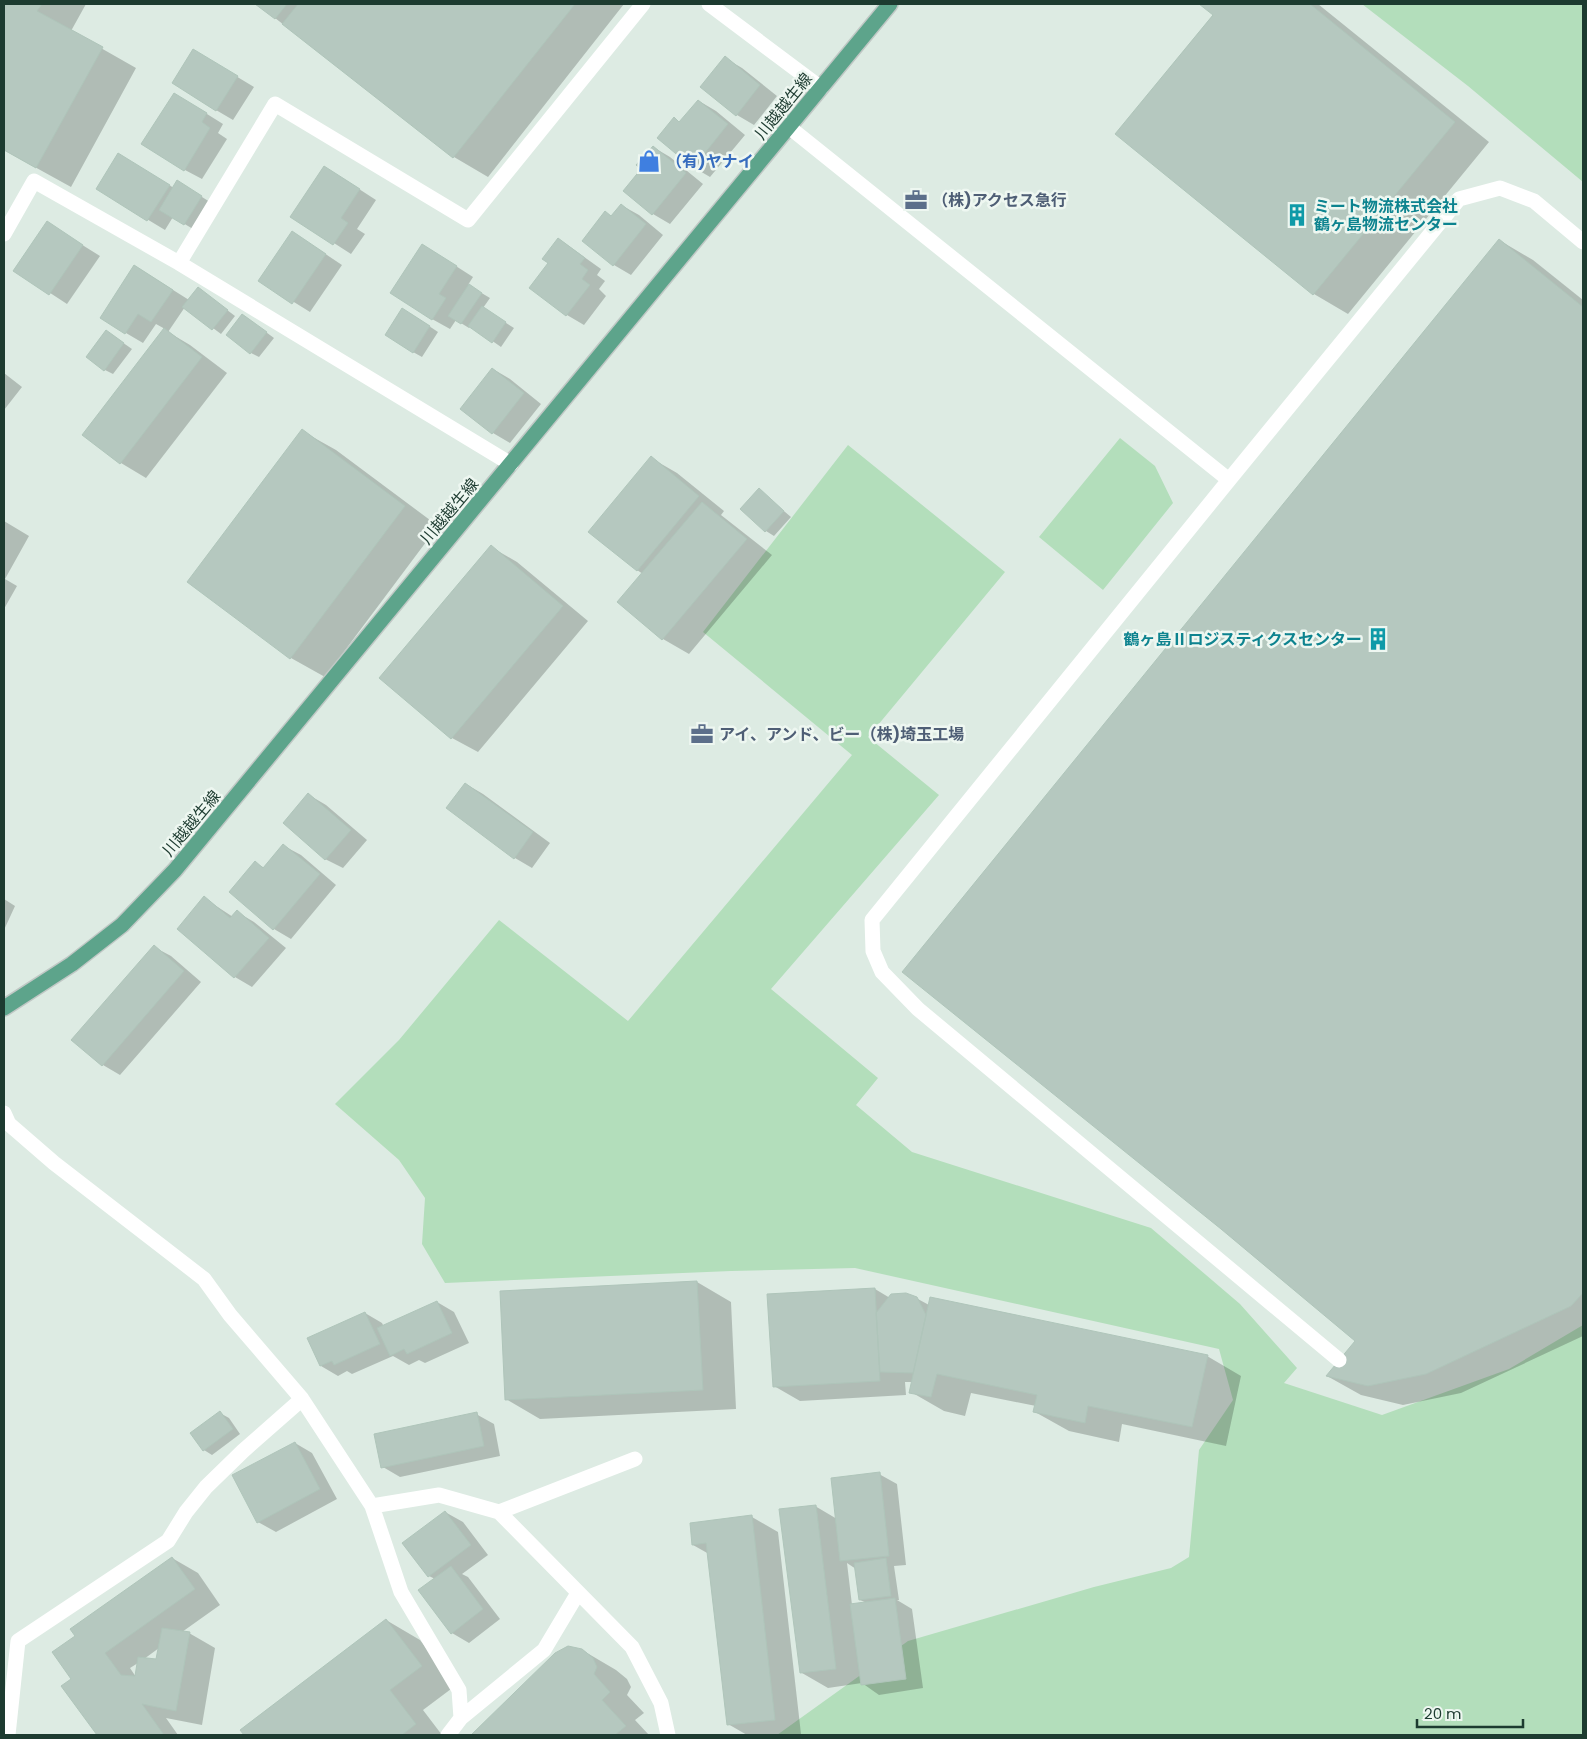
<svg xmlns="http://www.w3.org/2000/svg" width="1587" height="1739" viewBox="0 0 1587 1739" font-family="Poppins,'Noto Sans JP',sans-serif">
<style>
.green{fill:#b3debb}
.shadow{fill:#0003;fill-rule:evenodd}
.building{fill:#b5c8bf;stroke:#afc5ba}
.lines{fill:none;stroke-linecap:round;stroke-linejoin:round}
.major-casing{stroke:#c0c8c5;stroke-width:18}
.minor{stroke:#fff;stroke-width:15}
.major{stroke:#5da48b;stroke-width:15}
.labels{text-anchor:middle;stroke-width:5;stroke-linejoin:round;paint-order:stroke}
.street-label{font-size:16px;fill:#1d3b30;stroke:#eef7f1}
.shop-label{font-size:16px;font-weight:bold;fill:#366cbe;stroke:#eef7f1;text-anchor:start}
.service-label{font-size:16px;font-weight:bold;fill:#4e5e75;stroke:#eef7f1;text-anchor:start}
.culture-label{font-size:16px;font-weight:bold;fill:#0d838f;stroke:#eef7f1;text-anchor:start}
</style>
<rect width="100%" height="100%" fill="#ddebe3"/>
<path class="green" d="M1362,4H1583V182L1468,86Z
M1120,438L1155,466L1173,503L1103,590L1039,537Z
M848,445L1005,572L868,737L939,795L771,989L878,1078L856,1105L912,1152L1151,1228L1240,1304L1297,1368L1284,1383L1382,1415L1509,1369L1583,1325V1735H777L908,1641L1094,1587L1171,1568L1189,1557L1199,1450L1233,1400L1219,1349L855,1268L731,1271L445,1283L422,1244L425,1198L399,1160L335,1104L399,1040L499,920L628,1021L852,755L703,632Z"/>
<path class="shadow" d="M4,4H86L71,31L136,68L71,187L4,150Z
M257,4H624L488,177L454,157Z
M1201,4H1318L1489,142L1348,314L1314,294L1116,134L1214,14Z
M725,58L742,68L777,96L754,125L737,115Z
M211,61L254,87L233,120L216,110Z
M699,101L716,111L745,135L710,177L693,167L674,119L680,123Z
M191,104L223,124L218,133L227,139L202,179L185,170Z
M653,147L670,157L703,184L670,224L653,214L625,191L643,169Z
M135,165L174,188L186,187L210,202L193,229L173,217L165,230L97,189Z
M342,178L376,200L357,229L365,234L351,254L292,216Z
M621,205L639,215L663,235L631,275L614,265L605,213L613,217Z
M47,223L100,256L67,304L15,270Z
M559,239L601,269L597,275L605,281L599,289L606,296L584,325L567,315L550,262Z
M1499,240L1533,260L1583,300V1336L1461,1393L1403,1405L1361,1395L1327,1376L1357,1341Z
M309,243L342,265L310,312L260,281Z
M423,245L473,277L468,285L490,298L483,308L514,328L501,347L471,326L469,328L456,320L450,329L432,319Z
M135,266L189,300L198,288L235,316L221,334L185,307L168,332L190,345L227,373L146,478L121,463L84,435L165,329L156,324L143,343L126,333Z
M411,314L438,332L422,357L413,352Z
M243,315L274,338L259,357L251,353Z
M106,331L132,349L113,374L105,370Z
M493,369L510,379L541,404L510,443L493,433L462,409Z
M4,373L22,387L4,410Z
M302,431L336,450L438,526L325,677L291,658L189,582Z
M651,458L677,473L724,511L721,515L772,555L689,654L663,639L643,574L637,570Z
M759,490L791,517L774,536L766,531Z
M4,521L29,536L5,579L17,586L4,609Z
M491,547L517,562L588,621L478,752L452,738Z
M466,784L483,794L550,843L532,868L515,858Z
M309,795L326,805L367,840L343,868L325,859Z
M284,846L301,855L336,885L291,939L274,929L231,892L255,863L265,868Z
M204,898L233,917L237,912L254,922L286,948L252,987L235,977L178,929Z
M4,899L15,906L4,930Z
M154,947L171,956L201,982L120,1075L103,1065Z
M697,1282L731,1302L736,1409L540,1419L506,1399L501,1292Z
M875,1289L890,1298H916L929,1305L1207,1356L1241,1376L1226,1446L1122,1424L1119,1442L1069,1431L1035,1412L1036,1406L971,1393L965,1416L944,1411L911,1392L913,1382H905L906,1395L800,1401L774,1386Z
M437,1302L454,1312L469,1343L425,1363L419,1360L409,1365L393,1356L352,1374L347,1371L338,1376L321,1366L365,1313L382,1323L384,1327Z
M220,1413L229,1418L240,1434L212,1455L204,1450Z
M476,1414L494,1424L500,1456L400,1477L383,1467Z
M295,1443L312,1453L337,1499L276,1532L258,1522L234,1476Z
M879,1474L897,1484L906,1565L894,1566L899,1600H897L912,1609L923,1688L879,1695L862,1683L828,1688L802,1673L815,1506L837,1519ZM847,1563L856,1569L860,1600L867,1603L852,1605Z
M445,1512L463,1522L488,1555L462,1574L468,1577L500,1619L469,1643L452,1633L435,1579L429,1576Z
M752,1517L778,1532L801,1734L747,1735L728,1724L709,1554L693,1545L691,1524Z
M172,1558L198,1573L220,1605L182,1632L189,1633L215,1648L202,1725L166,1718L178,1735H99L63,1686L73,1679L77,1636ZM159,1648L157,1660L144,1659ZM138,1663L136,1677L130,1668Z
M386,1620L420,1640L455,1686L423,1710L442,1735H245L241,1730Z
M582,1650L616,1670L627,1679L631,1687L627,1695L644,1713L635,1720L649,1735H472L556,1654Z"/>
<path class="building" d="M4,4H42L37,11L103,47L36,168L4,150Z
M255,4H287L275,19Z
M298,4H575L453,158L282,24Z
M1199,4H1310L1455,122L1313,295L1115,134L1213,15Z
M193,49L238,76L216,111L172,83Z
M725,56L760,85L736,116L700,87Z
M174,93L207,113L202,122L210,128L184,171L141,144Z
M698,100L728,124L693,168L657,138L674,117L679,122Z
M653,146L686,173L652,215L623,191L641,169L636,165Z
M118,153L170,185L147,221L96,189Z
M324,166L360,189L341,218L348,223L333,245L290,217Z
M177,180L202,196L184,225L159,210Z
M621,204L646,224L613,266L582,241L605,211L611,216Z
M47,221L83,245L49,295L13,271Z
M292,231L326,254L292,304L258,281Z
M558,238L585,258L580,264L588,270L582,279L590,285L566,316L529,288L548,263L542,259Z
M1499,239L1583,307V1293L1571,1306L1426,1374L1368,1386L1326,1376L1355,1341L1221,1229L902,972Z
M422,244L457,266L439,294L446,298L432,320L390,293Z
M134,265L173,290L151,322L138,314L125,334L100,318Z
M469,284L482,293L461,324L448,316Z
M198,287L228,310L212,330L182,307Z
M482,306L506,322L492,343L468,326Z
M402,308L430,326L413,353L385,335Z
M242,314L267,332L250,354L226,335Z
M164,328L202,357L120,464L82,435Z
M106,330L124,343L104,371L86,357Z
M492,368L524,393L492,434L460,409Z
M302,429L405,506L290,659L187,582Z
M651,456L699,496L637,571L588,532Z
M759,488L784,511L765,532L740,509Z
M702,502L747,539L662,640L617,602Z
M491,545L563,606L451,739L379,678Z
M465,783L533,832L514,859L446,808Z
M308,793L351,830L325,860L283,823Z
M283,844L320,874L273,930L229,892L255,861L263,868Z
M204,896L230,918L237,910L269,938L234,978L177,929Z
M154,945L184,971L102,1066L71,1040Z
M697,1281L703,1390L505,1400L500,1291Z
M875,1288L880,1381L773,1387L767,1294Z
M906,1293L917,1297L926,1315L913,1373L880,1372L876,1313L891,1294Z
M930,1297L1208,1355L1192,1427L1088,1406L1085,1423L1033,1412L1037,1395L937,1374L931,1397L909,1393Z
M437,1301L452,1333L407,1354L404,1349L390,1356L377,1328Z
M365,1312L380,1344L334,1365L332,1361L320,1366L307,1338Z
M220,1411L233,1429L203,1451L190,1433Z
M477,1412L484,1446L381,1468L374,1434Z
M295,1442L320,1489L257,1523L232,1475Z
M880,1472L889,1556L840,1561L831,1478Z
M816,1505L836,1669L800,1673L779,1509Z
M445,1511L471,1545L428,1577L402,1543Z
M752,1515L775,1720L727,1725L706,1543L692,1545L690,1523Z
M172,1557L195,1589L105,1653L121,1675L135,1676L138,1657L156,1659L162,1628L190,1632L176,1711L142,1704L164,1735H97L61,1686L71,1679L52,1652L75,1636L70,1629Z
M886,1558L891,1596L859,1600L854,1563Z
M451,1566L483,1609L451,1634L418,1590Z
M895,1598L906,1679L861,1685L850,1604Z
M386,1619L422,1666L390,1690L416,1724L402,1735H244L240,1730Z
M568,1646L582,1649L593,1658L597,1667L594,1674L610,1692L602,1700L626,1726L615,1735H471L555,1653Z"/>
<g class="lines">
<defs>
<path id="major" d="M4,1008L72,964L122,925L175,870L890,4"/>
</defs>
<use href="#major" class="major-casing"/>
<path class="minor" d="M709,4L821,88
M789,127L1229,480L872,920L873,951L882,972L918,1009L1339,1360
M4,234L34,181L179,263L511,464
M179,263L275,104L468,220L643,4
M1229,480L1459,199L1500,188L1534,201L1583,242
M4,1113L9,1124L54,1163L204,1279L230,1315L302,1399L243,1451L206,1487L186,1512L168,1541L18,1641L8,1735
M302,1399L372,1506L401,1592L459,1690L461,1718L448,1735
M372,1506L439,1495L499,1512L632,1647L661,1703L668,1735
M499,1512L635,1459
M461,1718L544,1650L578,1593"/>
<use href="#major" class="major"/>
</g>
<defs>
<symbol id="shop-bare" viewBox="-9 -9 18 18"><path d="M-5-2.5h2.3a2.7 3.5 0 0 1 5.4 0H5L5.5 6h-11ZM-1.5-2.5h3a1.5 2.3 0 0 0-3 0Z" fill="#3f7fe0" stroke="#eef7f1" stroke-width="2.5" paint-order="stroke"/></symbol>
<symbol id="office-bare" viewBox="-9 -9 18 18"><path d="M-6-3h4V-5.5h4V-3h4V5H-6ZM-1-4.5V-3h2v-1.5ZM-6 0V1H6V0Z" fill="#5c6f8a" stroke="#eef7f1" stroke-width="2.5" paint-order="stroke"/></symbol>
<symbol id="building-bare" viewBox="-9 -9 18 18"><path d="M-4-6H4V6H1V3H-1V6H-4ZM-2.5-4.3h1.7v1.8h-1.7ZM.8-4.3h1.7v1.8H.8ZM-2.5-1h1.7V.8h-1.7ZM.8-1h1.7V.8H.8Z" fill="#0f9aa8" stroke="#eef7f1" stroke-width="2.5" paint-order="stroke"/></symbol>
</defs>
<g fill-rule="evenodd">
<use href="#shop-bare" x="633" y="145" width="32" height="32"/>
<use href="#office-bare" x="900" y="184" width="32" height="32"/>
<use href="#building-bare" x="1281" y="199" width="32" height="32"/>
<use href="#building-bare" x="1362" y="623" width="32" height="32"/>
<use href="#office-bare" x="686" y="718" width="32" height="32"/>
</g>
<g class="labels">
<g class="street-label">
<text transform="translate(783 106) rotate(-51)" y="6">川越越生線</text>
<text transform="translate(449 511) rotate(-50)" y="6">川越越生線</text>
<text transform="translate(191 823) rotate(-50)" y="6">川越越生線</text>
</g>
<g class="shop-label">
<text x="666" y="167">（有)ヤナイ</text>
</g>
<g class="service-label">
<text x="932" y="206">（株)アクセス急行</text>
<text x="719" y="740">アイ、アンド、ビー（株)埼玉工場</text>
</g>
<g class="culture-label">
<text x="1314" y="212">ミート物流株式会社<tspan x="1314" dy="18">鶴ヶ島物流センター</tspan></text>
<text x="1362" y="645" text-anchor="end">鶴ヶ島Ⅱロジスティクスセンター</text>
</g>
</g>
<rect width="1587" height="1739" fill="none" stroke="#1d3b30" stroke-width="10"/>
<path d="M1417 1719v8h106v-8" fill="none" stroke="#1d3b30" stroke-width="2.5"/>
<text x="1424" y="1719" font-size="15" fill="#1d3b30" stroke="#eef7f1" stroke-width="4" paint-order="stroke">20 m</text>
</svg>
